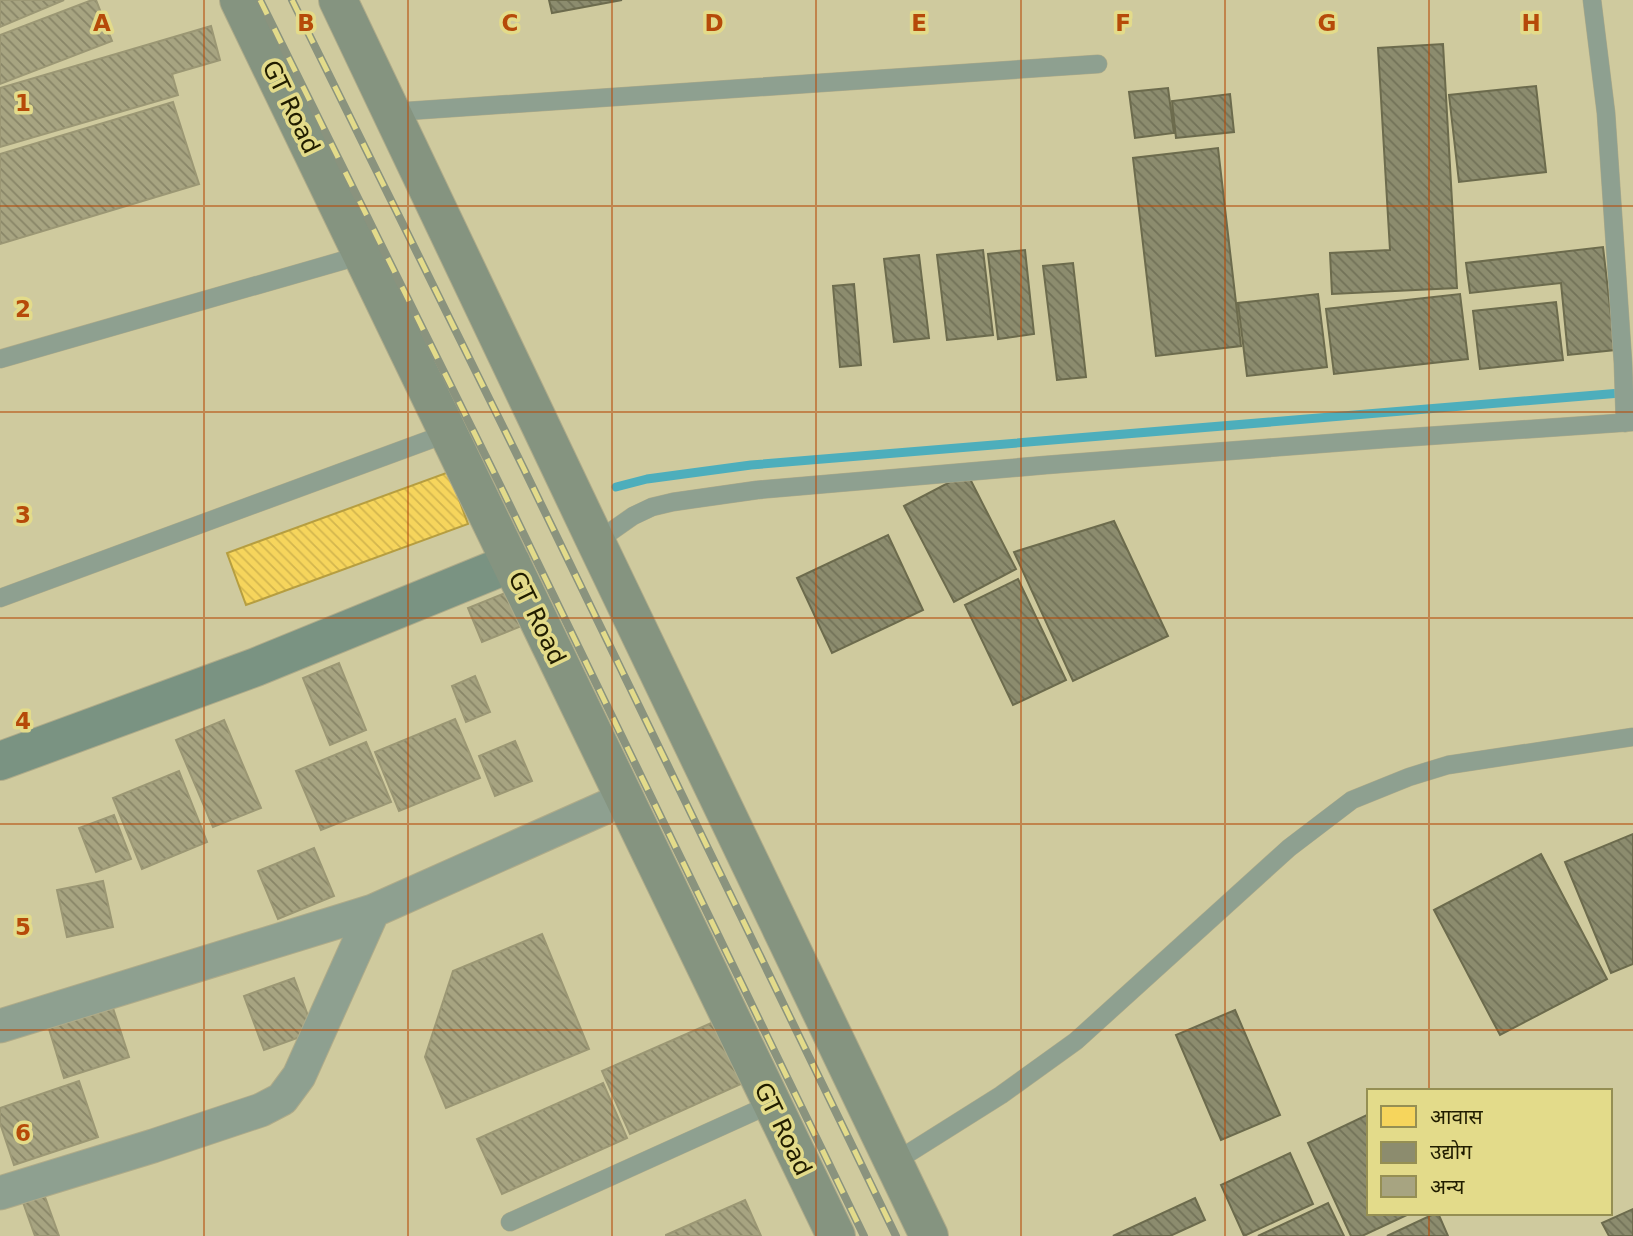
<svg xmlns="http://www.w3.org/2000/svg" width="1633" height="1236" viewBox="0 0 1633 1236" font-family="'DejaVu Sans','Noto Sans Devanagari',sans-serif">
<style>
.homes{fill:url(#homes-back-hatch);stroke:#b69e40;stroke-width:2}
.industry{fill:url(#industry-back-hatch);stroke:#6c6b4d;stroke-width:2}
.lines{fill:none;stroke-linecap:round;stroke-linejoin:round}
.stream{stroke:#4daebc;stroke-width:9}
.building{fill:url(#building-back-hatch);stroke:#9b9774;stroke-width:2}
.lane-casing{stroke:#afab89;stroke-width:19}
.street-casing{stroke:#afab89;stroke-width:35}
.secondary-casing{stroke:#afab89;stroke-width:40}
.highway-casing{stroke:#afab89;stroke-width:40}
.lane{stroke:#8ea090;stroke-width:18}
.street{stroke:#8ea090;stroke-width:33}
.secondary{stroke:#7a9382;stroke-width:38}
.highway{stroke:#859480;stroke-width:38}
.rail-casing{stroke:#8a937e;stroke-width:8}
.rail{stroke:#e3db8a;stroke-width:5;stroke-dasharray:16;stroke-linecap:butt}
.grid{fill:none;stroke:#b64a09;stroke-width:2;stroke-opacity:0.55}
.labels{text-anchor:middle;stroke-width:7;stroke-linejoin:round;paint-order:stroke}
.street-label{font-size:24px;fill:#211d00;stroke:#e3db8a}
.grid-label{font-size:23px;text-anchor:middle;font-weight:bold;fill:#b64a09;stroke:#e3db8a;stroke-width:7;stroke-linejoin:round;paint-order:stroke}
</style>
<defs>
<pattern id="homes-back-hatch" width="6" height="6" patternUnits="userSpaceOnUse" patternTransform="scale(1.75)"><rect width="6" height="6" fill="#f6d55c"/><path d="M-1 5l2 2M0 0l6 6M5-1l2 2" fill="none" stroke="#d3b64e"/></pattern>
<pattern id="industry-back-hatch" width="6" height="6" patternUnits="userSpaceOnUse" patternTransform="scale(1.75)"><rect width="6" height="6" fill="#8c8c6e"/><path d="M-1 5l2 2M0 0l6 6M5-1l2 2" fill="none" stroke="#727258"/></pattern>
<pattern id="building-back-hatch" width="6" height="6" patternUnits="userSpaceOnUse" patternTransform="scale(1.75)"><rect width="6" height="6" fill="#a7a481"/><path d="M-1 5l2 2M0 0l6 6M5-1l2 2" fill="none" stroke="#888567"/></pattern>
</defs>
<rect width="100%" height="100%" fill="#cfca9e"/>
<path class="homes" d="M449,472L468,524L246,605L227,553Z"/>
<path class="industry" d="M549,0H622L552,13Z
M1443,44L1457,288L1332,294L1330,253L1390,250L1378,48Z
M1536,86L1546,172L1459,182L1449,95Z
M1168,88L1174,133L1135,138L1129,92Z
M1230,94L1234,132L1176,138L1172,101Z
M1218,148L1241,346L1156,356L1133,158Z
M1603,247L1615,350L1568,355L1561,283L1470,293L1466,263Z
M983,250L993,335L947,340L937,255Z
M1025,250L1034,334L998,339L988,254Z
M919,255L929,338L894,342L884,259Z
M1073,263L1086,377L1057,380L1043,266Z
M854,284L861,365L840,367L833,286Z
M1318,294L1327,367L1247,376L1238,303Z
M1460,294L1468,359L1334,374L1326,309Z
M1556,302L1563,360L1480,369L1473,311Z
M967,473L1016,569L954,602L904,506Z
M1114,521L1168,636L1073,681L1014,552Z
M888,535L923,610L832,653L797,578Z
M1018,579L1066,680L1013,705L965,605Z
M1633,834V964L1611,973L1565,862Z
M1541,854L1607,979L1500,1035L1434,910Z
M1235,1010L1280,1115L1221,1140L1176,1035Z
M1369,1114V1213H1411L1362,1236H1351L1308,1143Z
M1290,1153L1313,1204L1244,1236L1221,1185Z
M1195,1198L1205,1220L1170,1236H1113Z
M1328,1203L1344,1236H1258Z
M1633,1209V1236H1609L1602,1223Z
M1436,1213H1438L1448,1236H1387Z"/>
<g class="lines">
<path class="stream" d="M616,487L647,479L751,465L1633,392"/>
</g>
<path class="building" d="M0,0H64L0,27Z
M92,0H96L112,41L0,84V35Z
M211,26L220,60L172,74L178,95L0,147V88Z
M173,102L199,184L0,244V154Z
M515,589L529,623L482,642L468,608Z
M339,663L366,730L330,745L303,678Z
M475,676L490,712L466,722L452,686Z
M455,719L480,778L399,811L375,752Z
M224,720L261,808L213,827L176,740Z
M515,741L532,781L495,796L479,756Z
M366,742L391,802L321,830L296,771Z
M179,771L207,842L142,869L113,798Z
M114,815L131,859L96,872L79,828Z
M314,848L334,896L278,919L258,871Z
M103,881L113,927L67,937L57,890Z
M542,934L589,1049L446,1108L425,1057L453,971Z
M294,978L314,1032L264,1050L244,996Z
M110,999L129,1057L64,1078L46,1019Z
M725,1017L752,1079L630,1134L602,1071Z
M79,1081L98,1137L14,1165L0,1123V1108Z
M603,1083L627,1138L502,1194L477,1139Z
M40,1183L59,1236H35L19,1191Z
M745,1200L761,1236H666V1235Z"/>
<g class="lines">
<defs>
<path id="lane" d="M1592,0L1606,113L1623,363L1625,423
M393,112L1098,64
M0,359L362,255
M596,542L633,516L652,507L673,502L757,490L1046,465L1384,439L1633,422
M0,598L448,433
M893,1163L1001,1095L1076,1041L1289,848L1352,800L1409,777L1448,765L1633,737
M510,1222L771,1104"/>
<path id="street" d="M0,1026L373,911L624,799
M0,1193L153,1146L261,1110L282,1099L299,1076L373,911"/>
<path id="secondary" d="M0,761L256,667L511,563"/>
<path id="highway" d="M239,0L836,1236
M338,0L596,542L929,1236"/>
</defs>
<use href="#lane" class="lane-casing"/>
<use href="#street" class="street-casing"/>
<use href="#secondary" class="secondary-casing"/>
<use href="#highway" class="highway-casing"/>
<use href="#lane" class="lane"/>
<use href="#street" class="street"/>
<use href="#secondary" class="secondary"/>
<use href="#highway" class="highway"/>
<defs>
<path id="rail" d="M260,0L498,481L864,1236
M292,0L524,469L896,1236"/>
</defs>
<use href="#rail" class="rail-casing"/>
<use href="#rail" class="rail"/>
</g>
<path class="grid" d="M204,0V1236M408,0V1236M612,0V1236M816,0V1236M1021,0V1236M1225,0V1236M1429,0V1091M0,206H1633M0,412H1633M0,618H1633M0,824H1633M0,1030H1633M1429,1213V1236"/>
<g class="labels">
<g class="street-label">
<text transform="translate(291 107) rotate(64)" y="8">GT Road</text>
<text transform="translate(537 618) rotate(64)" y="8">GT Road</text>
<text transform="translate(783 1129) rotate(64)" y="8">GT Road</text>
</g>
</g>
<g class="grid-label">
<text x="102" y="31">A</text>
<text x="306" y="31">B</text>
<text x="510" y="31">C</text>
<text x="714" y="31">D</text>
<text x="919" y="31">E</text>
<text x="1123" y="31">F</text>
<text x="1327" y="31">G</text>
<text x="1531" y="31">H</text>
<text x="23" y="111">1</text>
<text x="23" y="317">2</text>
<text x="23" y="523">3</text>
<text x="23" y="729">4</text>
<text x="23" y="935">5</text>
<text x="23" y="1141">6</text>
</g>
<rect x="1367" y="1089" width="245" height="126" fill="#e3db8a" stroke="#958f53" stroke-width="2"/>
<rect x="1381" y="1106" width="35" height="21" fill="#f6d55c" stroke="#958f53" stroke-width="2"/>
<text x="1430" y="1124" font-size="21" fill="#211d00">आवास</text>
<rect x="1381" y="1142" width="35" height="21" fill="#8c8c6e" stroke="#958f53" stroke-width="2"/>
<text x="1430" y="1159" font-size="21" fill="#211d00">उद्योग</text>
<rect x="1381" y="1176" width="35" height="21" fill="#a7a481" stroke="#958f53" stroke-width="2"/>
<text x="1430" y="1194" font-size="21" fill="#211d00">अन्य</text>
</svg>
